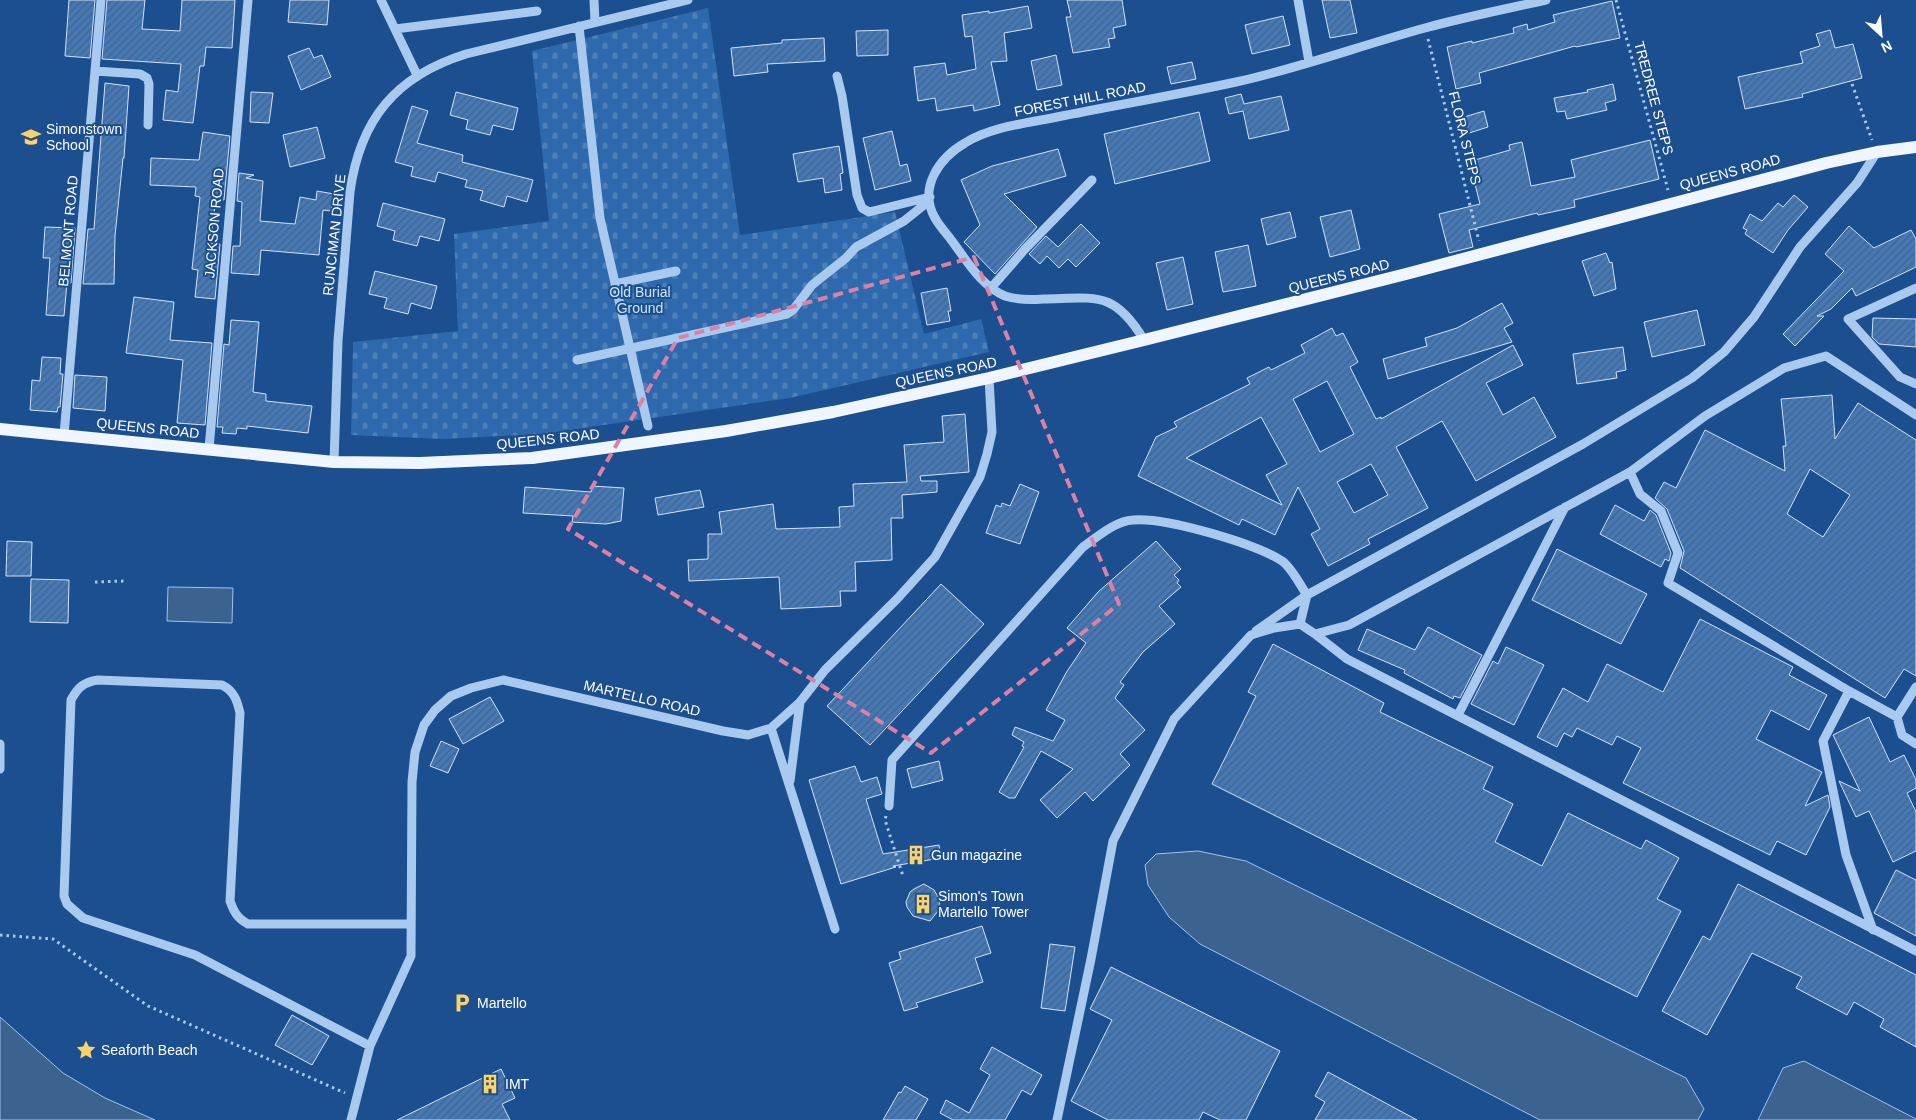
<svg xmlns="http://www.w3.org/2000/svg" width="1916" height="1120" viewBox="0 0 1916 1120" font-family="Helvetica,sans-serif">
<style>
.cemetery{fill:url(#cemetery-stones)}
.water{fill:#3c6290;stroke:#9cc4f0}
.building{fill:url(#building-hatch);stroke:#cfe3fa;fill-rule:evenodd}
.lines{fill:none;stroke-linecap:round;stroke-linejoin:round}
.path{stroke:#a9c9ee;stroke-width:3;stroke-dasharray:2.5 4;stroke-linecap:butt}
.minor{stroke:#a9c9ee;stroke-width:9}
.major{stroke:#f0f6ff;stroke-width:12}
.marked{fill:none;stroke:#dd80a5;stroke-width:4;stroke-dasharray:10 6;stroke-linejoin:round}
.labels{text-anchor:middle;stroke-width:4;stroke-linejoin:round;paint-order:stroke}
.street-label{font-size:14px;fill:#fff;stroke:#1b4f8f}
.poi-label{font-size:14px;fill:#fff;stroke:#1b4f8f;text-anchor:start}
.park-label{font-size:14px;fill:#cfe3fa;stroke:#1b4f8f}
</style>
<defs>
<pattern id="cemetery-stones" width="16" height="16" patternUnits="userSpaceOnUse" patternTransform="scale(1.25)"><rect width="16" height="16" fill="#2e69ad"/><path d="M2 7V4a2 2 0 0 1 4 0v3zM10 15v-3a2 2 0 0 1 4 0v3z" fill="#4d80b9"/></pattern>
<pattern id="building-hatch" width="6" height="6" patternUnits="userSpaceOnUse" patternTransform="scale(1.25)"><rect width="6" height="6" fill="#4478b7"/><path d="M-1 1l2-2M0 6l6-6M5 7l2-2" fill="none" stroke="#486282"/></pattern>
</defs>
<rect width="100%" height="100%" fill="#1b4f8f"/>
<path class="cemetery" d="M708,8L740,235L895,212L924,334L981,319L989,352L790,398L542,434L442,439L351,435L353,342L458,331L454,234L549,221L532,51Z"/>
<path class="water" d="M168,587L233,588L232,623L167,621Z
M1198,851L1246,861L1686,1078L1704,1109L1698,1120H1540L1200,944L1169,917L1148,885L1145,865L1156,854Z
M0,1017L63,1073L105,1098L155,1120H0Z
M1804,1061L1916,1119V1120H1758L1783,1068Z"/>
<path class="building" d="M69,0H95L90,58L65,56Z
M107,0H145L142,29L180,31L182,0H235L232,48L206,47L204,66H200L193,123L163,120L166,90L178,92L181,64L102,59Z
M290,0H329L327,25L288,22Z
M1067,0H1122L1126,25L1113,28L1115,38L1108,39L1110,47L1073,53L1066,17H1071Z
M1322,0H1350L1357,33L1330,38Z
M1612,1L1620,38L1576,47L1575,46L1479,73L1481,83L1456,89L1447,47L1472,41V43L1514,33L1513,28L1527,24L1528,30L1555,22L1553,15Z
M1028,6L1032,28L1004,33L1007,61L991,62L1000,105L974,111L973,105L937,111L935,98L918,101L914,67L945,63L947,75L976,69L972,36L965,37L962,15L989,11V13Z
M1283,16L1290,45L1252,54L1245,25Z
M888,30V55L857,56L856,31Z
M1830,30L1835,48L1853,44L1862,78L1802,94L1803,97L1745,109L1738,77L1803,63L1800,52L1820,46L1816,34Z
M824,38L825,61L767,64L768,72L734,76L731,48L782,43V40Z
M309,48L314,58L322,55L331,77L301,90L288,56Z
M1056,55L1062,85L1037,90L1031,61Z
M1192,62L1196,79L1171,84L1167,67Z
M105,83L129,86L124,158H123L115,236L114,284H83L88,229H94Z
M1613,84L1616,100L1605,103L1607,110L1567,119L1565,111L1557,112L1554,98L1588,92L1587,90Z
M251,92L273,93L269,123L250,122Z
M456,92L518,108L513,130L493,125L490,135L466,129L468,120L450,115Z
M1241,94L1244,104L1281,96L1289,130L1249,139L1243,111L1229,114L1225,98Z
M412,106L428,111L417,143L463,155L462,162L533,180L527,202L507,196L504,207L480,200L483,191L465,187L467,180L438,172L435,182L411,176L413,167L395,162Z
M1484,111L1488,127L1466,134L1461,118Z
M1199,112L1210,161L1115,184L1104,134Z
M317,127L325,158L290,167L283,135Z
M892,131L900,166L907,164L911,181L875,190L863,138Z
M203,132L230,136L224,200L216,199L210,243L220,244L215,299L195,297L198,270L192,269L200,197L195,196L196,187L150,185L151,158L199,160Z
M1650,140L1659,179L1574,200L1575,207L1538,215L1537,213L1469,230L1473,247L1449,253L1439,214L1480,204L1475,184L1481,182L1475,160L1510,150L1509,145L1522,142L1531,186L1575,177L1571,160Z
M839,146L843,173L840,174L842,190L825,193L823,178L798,182L793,154Z
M1058,149L1066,176L1004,194L1037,227L995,274L964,242L980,225L961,180L992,166Z
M239,173L254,175L246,178L263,181L260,221L295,224L300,197L316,200L317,191L334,194L331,211L323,210L319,255L261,250L259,275L231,273L233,246H240L242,202L237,201Z
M1794,195L1808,207L1788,230L1773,253L1745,234L1747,230L1743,228L1750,214L1762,221L1778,203L1783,207Z
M383,203L445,219L439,241L420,236L417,246L393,240L395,231L377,226Z
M1351,210L1360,249L1330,257L1320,217Z
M1290,212L1296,237L1267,245L1261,219Z
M1081,224L1100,243L1076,267L1068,259L1059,268L1047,256L1040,264L1029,254L1046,236L1058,247Z
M1849,226L1874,248L1911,230L1916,239V267L1856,296L1852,288L1831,309L1817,316H1824L1795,346L1783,334L1844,271L1825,254Z
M45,227L75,228L71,283H67L64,316L46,315L50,258H43Z
M1248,245L1256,286L1223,292L1215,252Z
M1606,253L1610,263L1612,262L1616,289L1594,296L1582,261Z
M1183,257L1193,304L1167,310L1156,263Z
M375,271L437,286L431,309L411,303L408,314L384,308L387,298L369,294Z
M947,288L951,311H948L950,321L927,325L921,293Z
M134,297L174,302L170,340L212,343L205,425L177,423L183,360L126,353Z
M1502,303L1513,323L1504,328L1512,342L1388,379L1383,359L1427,346L1425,338L1457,328Z
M1697,310L1705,345L1652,357L1644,322Z
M1873,318L1916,319V347L1879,344L1872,337Z
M231,320L259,322L253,392L266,394V401L312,406L308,433L247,426V429L237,428L236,434L222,433L223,427H217L224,344L229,345Z
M1332,328L1336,336L1343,333L1358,362L1350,367L1376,419L1381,417V419L1513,345L1523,365L1486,383L1503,415L1534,397L1556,437L1476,481L1442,421L1396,447L1428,508L1368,539L1370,544L1328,566L1311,534L1320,529L1298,487L1275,535L1242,519L1239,525L1138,476L1156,437L1177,427L1174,422L1250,384L1247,378L1269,367L1271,370L1305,353L1301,345ZM1327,381L1354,434L1320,452L1293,399ZM1261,417L1287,464L1266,475L1282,505L1186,458ZM1371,464L1388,495L1354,513L1337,482Z
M1623,347L1626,370L1616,372L1617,378L1577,384L1573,354Z
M42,357L61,358L60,374H63L60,407H58L57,412L30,410L32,380L40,381Z
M75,375L107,377L105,411L73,408Z
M1832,395L1835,439L1858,403L1916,440V676L1904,669L1885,698L1680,568L1684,551L1667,509L1655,498L1664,482L1676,488L1705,430L1785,471L1783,446H1786L1781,399ZM1810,469L1850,495L1823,537L1787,514Z
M965,414L969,472L920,476L921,481H937V492L902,495L903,518H891L892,560L855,562L856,591H840L841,606L781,609L779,577L689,581L688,560L708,559V534H722L719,512L773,504L776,529L840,527L839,507L854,506L853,484L907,482L904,445L944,442L942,416Z
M1020,484L1039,492L1020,544L986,533L996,505L1001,507L1002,503L1010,506Z
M592,486L624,488L621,521L606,524L572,522L573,516L523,513L525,487L591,492Z
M700,490L704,507L658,515L655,498Z
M1615,505L1644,521L1650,510L1656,515L1671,553L1669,561L1665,559L1661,567L1600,534Z
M7,541L32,542L31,576H6Z
M1156,541L1181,569L1174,575L1179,580L1177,583L1181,587L1159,606L1175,624L1143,652L1120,682L1124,685L1115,698L1145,730L1120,754L1130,765L1093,801L1085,792L1057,818L1040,800L1073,769L1041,751L1015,798H1009L999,792L1024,747L1022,746L1024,742L1012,735L1015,727L1053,741L1065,720L1046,710L1066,673L1086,643L1067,628L1098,592Z
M1557,549L1647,594L1621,644L1532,600Z
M31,579L69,580L68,623L30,622Z
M941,584L984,624L870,745L827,706Z
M1700,619L1793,667L1789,675L1827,695L1809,730L1771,710L1756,739L1822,772L1805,806L1828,795L1830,807L1806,855L1777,841L1770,855L1623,783L1641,748L1617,736L1612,745L1577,728L1572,737L1564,733L1557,747L1537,737L1563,688L1588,702L1607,664L1663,692Z
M1428,627L1482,655L1460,698L1454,696L1453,699L1404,673L1405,670L1358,650L1367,629L1415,650Z
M1273,644L1384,703L1380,712L1493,767L1483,789L1513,804L1495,842L1542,866L1568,813L1641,849L1646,840L1679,858L1657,899L1681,911L1637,997L1212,784L1256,696L1248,692Z
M1506,647L1544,665L1514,725L1471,704L1493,661L1498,664Z
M490,697L504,721L463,744L449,719Z
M1869,717L1890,762L1904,755L1916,780V788L1907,793L1916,812V851L1893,862L1869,811L1856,817L1839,781L1860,791L1833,735Z
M441,741L459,749L448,773L430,766Z
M939,761L943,780L912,788L907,769Z
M855,766L861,782L877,777L882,794L866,799L883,854L939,845L941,858L893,866L896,867L841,884L809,780Z
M1896,870L1916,880V936L1874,913Z
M924,884L934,890L940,900L938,911L930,921L913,916L907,907L906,902L910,892L914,889Z
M1738,884L1916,975V1047L1880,1027L1884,1019L1854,1002L1847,1015L1796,988L1802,977L1752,953L1707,1035L1662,1011L1703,936L1710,940Z
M982,926L991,953L975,958L983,982L916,1003L918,1007L904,1011L889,963L901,959L899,952Z
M1050,944L1075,947L1065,1011L1041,1008Z
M1111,967L1280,1051L1246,1120H1220L1203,1112L1199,1120H1108L1071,1101L1112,1020L1090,1009Z
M292,1015L329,1036L312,1065L275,1045Z
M992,1047L1042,1075L1031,1095L1022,1090L1005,1120H953L940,1113L946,1100L969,1113L990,1075L980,1069Z
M501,1069L515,1098L502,1104L510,1120H397Z
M1328,1072L1417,1120H1315L1325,1102L1315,1096Z
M905,1086L928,1099L916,1120H883L899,1092L901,1093Z"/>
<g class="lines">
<path class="path" d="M1616,0L1668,190
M1428,39L1479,241
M1852,84L1872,140
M95,582L125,581
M886,816L885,820L903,876
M0,935L53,939L148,1006L345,1093"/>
<path class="minor" d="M381,0L417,75
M594,0L595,22
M1298,0L1309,62
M579,26L600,218L648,426
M395,29L537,11
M95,71L140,74L147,78L149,84L148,125
M837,76L842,96L857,195L862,208L869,212L930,197
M615,284L676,271
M991,288L1025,249L1092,180
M1916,288L1848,319L1900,377L1916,384
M1144,340C1114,290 1096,298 1043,299C1031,300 1017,300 1005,296C981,286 967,261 952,241C947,234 940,227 935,218C918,188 939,158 965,143C990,127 1028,123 1057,117C1117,105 1176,95 1236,82C1300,68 1362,45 1425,28C1465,17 1506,9 1546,0
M577,360L787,314L793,310L812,285L846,258L856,247L904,221L929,201
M64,435L101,0
M209,449L248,0
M334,462L338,341L350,192C360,119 396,76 466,54L688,0
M1630,472L1640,494L1661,511L1678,553L1668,583L1849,691L1897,717L1916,687
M1300,624L1307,595L1583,444L1692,378L1724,352L1754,317L1800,247L1857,183L1877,152
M1315,634L1347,659L1916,951
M1849,691L1823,741L1846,855L1873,930
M1458,715L1565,507
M1897,717L1902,735L1916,744
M771,728L835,929
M0,744V769
M790,781L800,702
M889,806L892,760L1083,547C1097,537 1115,521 1133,520C1165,517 1254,543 1282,561C1292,568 1300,585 1307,595L1256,631
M370,1046L195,955L83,918L67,904L64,896L71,700C78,687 84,682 98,680L222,685C234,691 237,700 240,713L230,901C234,912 237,918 248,924H411
M351,1120L370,1046L411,956L412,782L415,752L424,725L435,710L451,696L471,688L503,680L723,731L748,735L771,728L800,702L825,670L897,599L935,557L980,477L987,454L992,432L989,378
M1057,1120L1091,959L1113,841L1174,719L1251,635L1274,628L1300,624L1315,634L1349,625L1630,472L1705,416L1784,368L1826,356L1916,415"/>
<path class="major" d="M0,429L334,462L420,463L532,458L726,431L833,412L989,378L1144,340L1406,274L1826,163L1877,152L1916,147"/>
</g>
<path class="marked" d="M974,257L1119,604L931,753L568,529L678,338Z"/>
<defs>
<symbol id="school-bare" viewBox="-9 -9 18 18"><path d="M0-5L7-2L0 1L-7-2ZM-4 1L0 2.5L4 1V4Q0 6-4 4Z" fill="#ffd166" stroke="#1b4f8f" stroke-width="2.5" paint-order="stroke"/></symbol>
<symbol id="building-bare" viewBox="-9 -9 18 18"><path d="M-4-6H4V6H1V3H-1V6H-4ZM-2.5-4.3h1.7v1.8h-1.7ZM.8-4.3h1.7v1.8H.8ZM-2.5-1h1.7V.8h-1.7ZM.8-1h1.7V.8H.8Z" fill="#ffd166" stroke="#1b4f8f" stroke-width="2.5" paint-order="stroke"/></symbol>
<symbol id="parking-bare" viewBox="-9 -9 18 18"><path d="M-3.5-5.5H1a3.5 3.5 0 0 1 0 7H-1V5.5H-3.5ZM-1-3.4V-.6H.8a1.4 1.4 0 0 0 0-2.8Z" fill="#ffd166" stroke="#1b4f8f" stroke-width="2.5" paint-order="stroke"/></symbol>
<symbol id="sight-bare" viewBox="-9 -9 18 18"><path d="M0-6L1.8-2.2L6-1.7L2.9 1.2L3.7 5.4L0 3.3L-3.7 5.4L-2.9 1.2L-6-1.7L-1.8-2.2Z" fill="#ffd166" stroke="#1b4f8f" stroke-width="2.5" paint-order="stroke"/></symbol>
</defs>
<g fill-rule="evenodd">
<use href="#school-bare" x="17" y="123" width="28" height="28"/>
<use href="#building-bare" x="902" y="841" width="28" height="28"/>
<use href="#building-bare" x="909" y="890" width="28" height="28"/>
<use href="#parking-bare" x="448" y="989" width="28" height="28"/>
<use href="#sight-bare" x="72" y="1036" width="28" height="28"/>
<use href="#building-bare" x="476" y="1070" width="28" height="28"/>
</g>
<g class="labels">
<g class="street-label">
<text transform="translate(1654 98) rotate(75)" y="5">TREDREE STEPS</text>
<text transform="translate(1080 99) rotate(-11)" y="5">FOREST HILL ROAD</text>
<text transform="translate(1465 138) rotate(76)" y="5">FLORA STEPS</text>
<text transform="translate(1730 172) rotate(-15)" y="5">QUEENS ROAD</text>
<text transform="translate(214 223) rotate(-85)" y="5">JACKSON ROAD</text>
<text transform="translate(68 231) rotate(-85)" y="5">BELMONT ROAD</text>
<text transform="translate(334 235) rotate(-84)" y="5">RUNCIMAN DRIVE</text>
<text transform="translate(1339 276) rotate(-14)" y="5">QUEENS ROAD</text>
<text transform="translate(946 372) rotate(-12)" y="5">QUEENS ROAD</text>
<text transform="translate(148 428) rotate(6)" y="5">QUEENS ROAD</text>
<text transform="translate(548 439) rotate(-6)" y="5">QUEENS ROAD</text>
<text transform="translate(642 698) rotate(13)" y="5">MARTELLO ROAD</text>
</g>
<g class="poi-label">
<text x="46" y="134">Simonstown<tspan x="46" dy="16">School</tspan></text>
<text x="931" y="860">Gun magazine</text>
<text x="938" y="901">Simon's Town<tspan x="938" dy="16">Martello Tower</tspan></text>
<text x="477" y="1008">Martello</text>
<text x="101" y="1055">Seaforth Beach</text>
<text x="505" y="1089">IMT</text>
</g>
<g class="park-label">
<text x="640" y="297">Old Burial<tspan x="640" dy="16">Ground</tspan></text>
</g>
</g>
<g transform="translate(1881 35) rotate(154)" stroke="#1b4f8f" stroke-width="4" paint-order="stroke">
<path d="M0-4L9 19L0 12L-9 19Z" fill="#ffffff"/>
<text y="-8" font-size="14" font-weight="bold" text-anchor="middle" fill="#ffffff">N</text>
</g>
</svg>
